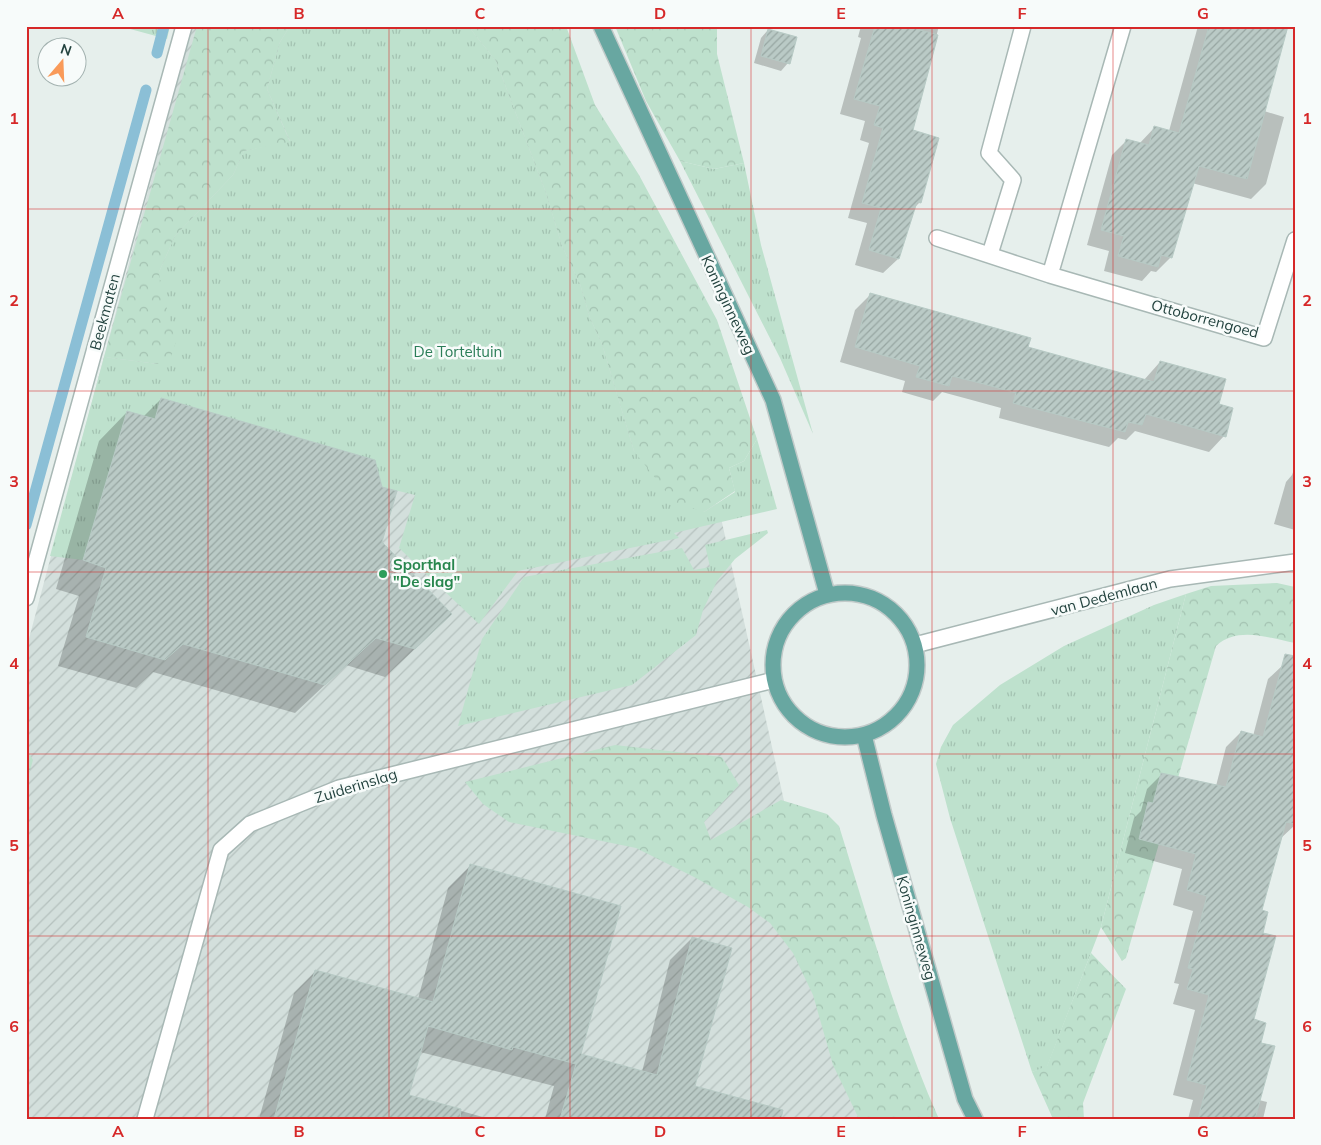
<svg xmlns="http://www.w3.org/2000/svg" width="1321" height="1145" viewBox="0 0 1321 1145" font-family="Mulish,sans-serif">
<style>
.industrial{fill:url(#industrial-furrows)}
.grass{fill:url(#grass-tufts)}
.forest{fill:url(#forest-crowns)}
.shadow{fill:#0003}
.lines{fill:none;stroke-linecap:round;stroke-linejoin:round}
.stream{stroke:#8bbfd6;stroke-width:11}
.building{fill:url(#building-hatch);stroke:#b7cac5}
.minor-casing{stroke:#a8b8b5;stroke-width:18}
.major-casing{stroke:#c1cac9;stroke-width:18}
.minor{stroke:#fff;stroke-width:15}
.major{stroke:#68a7a1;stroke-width:15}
.grid{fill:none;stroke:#d62828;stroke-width:1;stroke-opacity:0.55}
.leisure-dot{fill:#2e9e5b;stroke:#f7fbfa;stroke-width:2}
.labels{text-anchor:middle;stroke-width:5;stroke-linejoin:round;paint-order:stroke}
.street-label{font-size:15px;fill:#23433f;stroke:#f7fbfa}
.park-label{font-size:15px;fill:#2a7d57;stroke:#f7fbfa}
.leisure-label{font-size:15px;font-weight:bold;fill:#27864d;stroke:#f7fbfa;text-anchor:start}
.neatline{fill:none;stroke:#d62828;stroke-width:2}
.grid-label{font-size:16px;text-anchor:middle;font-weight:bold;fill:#d62828}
</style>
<defs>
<pattern id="industrial-furrows" width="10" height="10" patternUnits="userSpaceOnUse" patternTransform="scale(1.25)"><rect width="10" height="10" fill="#d3dfdc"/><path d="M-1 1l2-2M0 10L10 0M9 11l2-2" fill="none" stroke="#b5c1be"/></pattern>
<pattern id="grass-tufts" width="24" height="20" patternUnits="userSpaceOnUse" patternTransform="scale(1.25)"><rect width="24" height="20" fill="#bee1cd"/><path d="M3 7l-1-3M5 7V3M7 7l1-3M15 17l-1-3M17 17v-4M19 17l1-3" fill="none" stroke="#a3c2b1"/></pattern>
<pattern id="forest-crowns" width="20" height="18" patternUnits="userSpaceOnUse" patternTransform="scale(1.25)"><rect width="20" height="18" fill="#bee1cd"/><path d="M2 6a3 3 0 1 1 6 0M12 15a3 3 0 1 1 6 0" fill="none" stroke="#a3c2b1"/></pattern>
<pattern id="building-hatch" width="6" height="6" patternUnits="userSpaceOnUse" patternTransform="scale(1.25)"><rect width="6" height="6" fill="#bacac6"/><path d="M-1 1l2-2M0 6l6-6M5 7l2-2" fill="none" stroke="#97a6a2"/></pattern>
</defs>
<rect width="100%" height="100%" fill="#e6efec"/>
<path class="industrial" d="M192,26H548L721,518L815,940L893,1119H26V650Z"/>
<path class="grass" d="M119,26H170L167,39Z
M290,26H468L496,61L546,193L562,246L580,284L590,318L602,344L634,451L704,512L735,492L729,468L744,461L757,439L777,509L674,533L679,538L518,571L479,624L399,548L415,495L382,487L375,460L161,398L155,419L127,411L83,560L50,556L104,357L158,364L159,272L175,236L233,175L244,151L290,141L267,89L280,42Z
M680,161L714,169L744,163L761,245L813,434L780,358Z
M767,530L768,533L735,559L717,581L703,610L696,635L632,685L458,726L482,639L524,577L682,548L694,570L710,567L705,545Z
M1186,594L1101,927L1047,1067L1032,1072L950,818L936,764L941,747L953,725L1000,685L1064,646L1154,605Z"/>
<path class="forest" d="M197,26H290L280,42L267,89L290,142L244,151L233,175L175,236L159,272L160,283L176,342L171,357L158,364L104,357Z
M468,26H566L595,105L639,175L717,320L757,439L744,461L729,468L735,491L704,512L674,502L634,451L602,344L590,318L580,284L562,246L546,193L496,61Z
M615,26H717V54L744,163L714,169L680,161L646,101Z
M1277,583L1295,587V643C1268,638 1238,626 1216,646L1126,958L1122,961L1101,927L1186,594L1211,586Z
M615,745L722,757L739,785L704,822L711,840L781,800L827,814L839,826C870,924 897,1025 939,1119H859L833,1065L813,995L793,953L770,923L748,907L694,877L636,848L509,822L483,804L465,782Z
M26,748L33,760L26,785Z
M1091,953L1126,989L1083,1103L1084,1119H1053L1032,1072L1047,1066Z"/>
<path class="shadow" d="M861,26H939L911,131L920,202L914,208L898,259L883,273L855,265L867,223L848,218L869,143L860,140L865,121L840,114L861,38L858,37Z
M1198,26H1288L1264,111L1284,117L1266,184L1251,199L1192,183L1171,257L1156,272L1151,271L1142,281L1104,271L1109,251L1087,245L1112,155L1127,140L1139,144L1155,127L1169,131Z
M768,30L788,63L781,71L754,63L761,38Z
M870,295L1027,348L1144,380L1160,362L1218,405L1224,436L1209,452L1135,431L1126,440L1118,438L1109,447L999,418L1001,408L968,399L942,392L933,401L902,392L905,381L840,362L855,310Z
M161,399L381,488L380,543L421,643L385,677L346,665L295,713L153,672L136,688L58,666L79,596L56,589L99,441L127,412L143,417Z
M1295,467V530L1274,524L1286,482L1292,475Z
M1283,665L1295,668V825L1280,839L1260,911L1261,934L1252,1020L1259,1044V1100L1267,1102L1263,1119H1188L1193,1100L1173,1095L1195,1010L1173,1004L1179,984L1174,983L1193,911L1173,905L1182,869L1125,853L1134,818L1141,811L1147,789L1162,774L1216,786L1226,747L1241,732L1253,736L1268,679Z
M471,865L579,1055L642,1072L670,960L692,938L694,1086L745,1119H545L554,1086L420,1052L407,1096L490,1119H259L294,993L316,971L418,999L448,888Z"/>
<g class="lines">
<path class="stream" d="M157,53L164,26
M26,525L146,90"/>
</g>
<path class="building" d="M875,26H906L938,35L913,130L939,138L921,203L917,202L899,259L869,250L881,208L862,203L883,128L874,125L880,106L854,99Z
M1209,26H1288L1247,179L1199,166L1172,258L1161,255L1158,267L1118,256L1124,236L1101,230L1126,139L1149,145L1154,126L1179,133Z
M768,29L797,37L790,64L761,56Z
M870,293L1031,338L1028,347L1154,382L1160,361L1226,379L1219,404L1233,408L1226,437L1146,414L1142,425L1128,422L1125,432L1013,403L1016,393L984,384L952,376L949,386L916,377L920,366L855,347Z
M161,398L375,460L382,487L397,491L382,542L452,614L415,649L376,638L325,685L183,644L165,660L86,637L106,568L83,560L127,411L155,419Z
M1285,654L1295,656V824L1286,822L1262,910L1268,912L1263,933L1276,936L1254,1019L1266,1023L1261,1043L1275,1046L1255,1119H1198L1207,1085L1187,1080L1209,995L1187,989L1193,969L1188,968L1207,896L1187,890L1196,854L1139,839L1148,802L1153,803L1161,773L1226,787L1241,731L1263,737Z
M470,864L621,906L581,1054L657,1075L692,937L732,948L695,1086L783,1110L781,1119H560L576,1064L513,1047L512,1050L428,1026L409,1095L461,1109L460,1119H274L315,970L433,1002Z"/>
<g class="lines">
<defs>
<path id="minor" d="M937,238L1050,275L1264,338L1295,240
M990,254L1013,180L989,153L1023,26
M1050,275L1123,26
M26,598L184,26
M915,645L1170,579L1295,562
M145,1119L221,850L250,824L339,788L774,680"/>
<path id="major" d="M601,26L773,400L827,594
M773 665a72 72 0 1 1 144 0a72 72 0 1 1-144 0Z
M864,735L884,815L965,1099L975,1119"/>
</defs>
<use href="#minor" class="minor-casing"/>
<use href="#major" class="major-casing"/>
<use href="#minor" class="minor"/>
<use href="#major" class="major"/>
</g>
<path class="grid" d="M208,26V1119M389,26V1119M570,26V1119M751,26V1119M932,26V1119M1113,26V1119M26,209H1295M26,391H1295M26,572H1295M26,754H1295M26,936H1295"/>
<circle class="leisure-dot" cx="383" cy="574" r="5"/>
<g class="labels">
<g class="street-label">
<text transform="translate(728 305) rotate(65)" y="5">Koninginneweg</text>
<text transform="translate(105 312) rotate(-75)" y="5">Beekmaten</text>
<text transform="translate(1205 319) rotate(15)" y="5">Ottoborrengoed</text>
<text transform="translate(1104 597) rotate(-15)" y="5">van Dedemlaan</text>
<text transform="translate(356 786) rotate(-17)" y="5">Zuiderinslag</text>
<text transform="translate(916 928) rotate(74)" y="5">Koninginneweg</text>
</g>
<g class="park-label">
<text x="458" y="357">De Torteltuin</text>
</g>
<g class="leisure-label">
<text x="393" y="570">Sporthal<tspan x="393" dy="17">"De slag"</tspan></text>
</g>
</g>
<rect width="1321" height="1145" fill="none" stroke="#f7fbfa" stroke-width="55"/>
<g transform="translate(62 62) rotate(19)"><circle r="24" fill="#f7fbfa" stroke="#a2b1af"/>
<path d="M0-4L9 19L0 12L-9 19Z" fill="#f99a59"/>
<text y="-8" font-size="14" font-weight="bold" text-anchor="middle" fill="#23433f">N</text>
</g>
<rect x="28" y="28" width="1266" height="1090" class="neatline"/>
<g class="grid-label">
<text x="118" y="19">A</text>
<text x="299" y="19">B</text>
<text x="480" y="19">C</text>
<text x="660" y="19">D</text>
<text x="841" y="19">E</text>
<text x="1022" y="19">F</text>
<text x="1203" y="19">G</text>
<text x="14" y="124">1</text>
<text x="1307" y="124">1</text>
<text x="14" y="306">2</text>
<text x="1307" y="306">2</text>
<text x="14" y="487">3</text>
<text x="1307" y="487">3</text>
<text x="14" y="669">4</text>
<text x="1307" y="669">4</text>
<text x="14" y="851">5</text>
<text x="1307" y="851">5</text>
<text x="14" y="1032">6</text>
<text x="1307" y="1032">6</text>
<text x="118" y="1137">A</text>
<text x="299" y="1137">B</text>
<text x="480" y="1137">C</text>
<text x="660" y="1137">D</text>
<text x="841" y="1137">E</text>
<text x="1022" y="1137">F</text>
<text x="1203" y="1137">G</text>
</g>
</svg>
